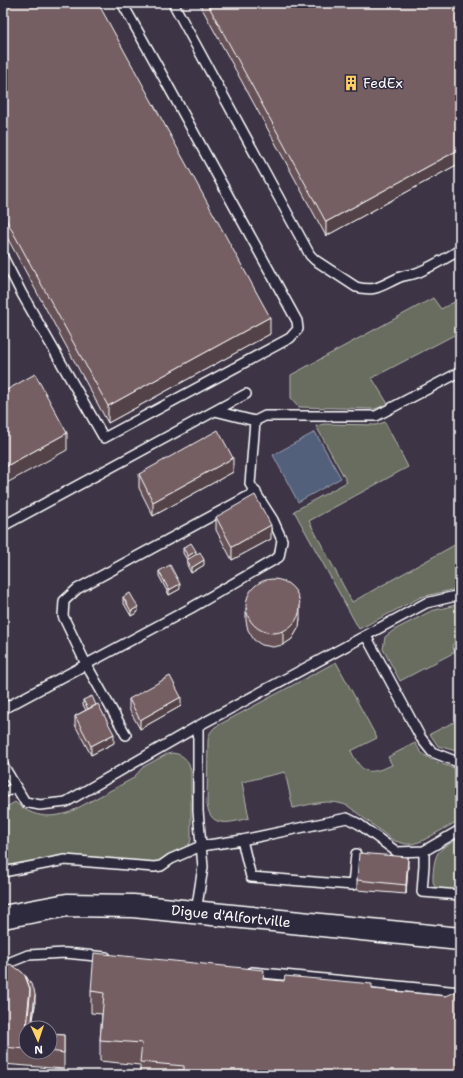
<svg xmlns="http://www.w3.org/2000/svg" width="463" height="1078" viewBox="0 0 463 1078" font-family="'Shantell Sans',sans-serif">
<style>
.green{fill:#686d5f;stroke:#b4b6af}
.water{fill:#53607c;stroke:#98a0b0}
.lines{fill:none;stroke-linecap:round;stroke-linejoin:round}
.lane-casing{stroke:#fff;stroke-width:12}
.secondary-casing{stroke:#fff;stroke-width:25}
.lane{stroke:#2f2a3d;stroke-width:9}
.secondary{stroke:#2f2a3d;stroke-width:22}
.wall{fill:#655156;stroke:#fff}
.shaded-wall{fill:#524246;stroke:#fff}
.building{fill:#755e64;stroke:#fff}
.labels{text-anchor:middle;stroke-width:3;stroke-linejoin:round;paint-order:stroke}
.poi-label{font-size:14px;fill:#fff;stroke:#2f2a3d;text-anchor:start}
.street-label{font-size:14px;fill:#fff;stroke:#2f2a3d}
</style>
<rect width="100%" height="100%" fill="#3d3445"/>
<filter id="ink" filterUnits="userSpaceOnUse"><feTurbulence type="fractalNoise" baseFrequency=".025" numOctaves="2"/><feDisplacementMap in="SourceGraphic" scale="8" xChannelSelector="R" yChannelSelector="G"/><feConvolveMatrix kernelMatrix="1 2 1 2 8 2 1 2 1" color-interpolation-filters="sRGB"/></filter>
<g filter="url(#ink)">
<path class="green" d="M433,298L441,309L460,299V332L372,378L388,404L375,409L299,407L291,398V375Z
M385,422L408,467L309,521L352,602L460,542V588L421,597L359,629L294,511L347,482L316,426L324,424L376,425Z
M460,604V640L452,645L455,652L400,681L383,649L385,637L394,630L431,611Z
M336,662L377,738L351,751C363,775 368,775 392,765L388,757L415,743C417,745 418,748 420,751C430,762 446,765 460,770V820L422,841L412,844H406L395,841L390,838L348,806C329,798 313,804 293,808L285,772L242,782L249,818C232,822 211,830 207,805L208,742C208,735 210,732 215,727Z
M460,719V752L438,746L430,734Z
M172,753C183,754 189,760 191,771V840L190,843L186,848L159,863L68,856H58L3,868V809L15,802C32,817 49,819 70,812L132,779L135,776L143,767L167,754Z
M460,838V891L438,889C432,885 433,881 433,875C435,849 439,850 460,838Z"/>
<path class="water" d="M315,432L341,478L298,502L273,455Z"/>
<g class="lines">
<defs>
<path id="lane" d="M173,3L310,255L315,260L356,287C376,292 380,286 398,278C404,275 412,275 419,272C433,266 446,258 460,250
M3,257L22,294L104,438L290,338L298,329L297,321L154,60L122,3
M215,411L255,421L265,416H376L460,372
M3,526L246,394
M366,636L421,738L432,752L460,763
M3,709L191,608L279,557L282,540L273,520L250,484L255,421
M126,735L86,664L63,616L64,601L77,589L256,492
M3,765L25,802L40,805L66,802L198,726L426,603L460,595
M3,793L16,787
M242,840L251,877L353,885L356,854
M424,851V865L422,892L460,895
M3,872L65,860L154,867L161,866L171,859L201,846L242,840L347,818L359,824L397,852L424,851L460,830
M196,912L203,867L198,811V726
M3,965L28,955L65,953L106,957
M252,972L460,992"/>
<path id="secondary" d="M3,917L67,905L133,906L460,939"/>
</defs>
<use href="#lane" class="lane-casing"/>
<use href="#secondary" class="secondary-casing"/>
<use href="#lane" class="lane"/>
<use href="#secondary" class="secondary"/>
</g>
<path class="wall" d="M199,3H460V163L326,236Z
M3,10L270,334L108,423L3,230Z
M233,472L153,516L139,488V474Z
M216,517L271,539L232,560L216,530Z
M183,548L196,555L204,565L191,573L187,565V560L183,553Z
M159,571L180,589L169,595L159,576Z
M123,597L138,612L131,616L123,602Z
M246,608L300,618L299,627L292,639L283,645L273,647L262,645L254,640L248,630L246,621Z
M129,699L181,706L140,729L129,709Z
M83,700L114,743L91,755L75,725V716L86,710L83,705Z
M408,866L406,894L357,890V880Z
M3,963L35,1005L32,1028H26V1052H50V1034L64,1035V1069L3,1064Z
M264,979L372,989L460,1075H140V1065L100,1061V1040L102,1014L91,1013V991Z"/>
<path class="shaded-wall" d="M460,149V163L326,236V222Z
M270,317V334L108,423V406Z
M67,433V450L3,485V468Z
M233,458V472L153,516V502Z
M271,525V539L232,560V547Z
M196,551V556L188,561V556Z
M204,560V565L191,573V568Z
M180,584V589L169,595V590Z
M300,604V618L299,627L292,639L283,645V631Z
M138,607V612L131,616V611Z
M181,697V706L140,729V720Z
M114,734V743L91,755V746Z
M408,857V866L406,894V885Z
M30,989V1006L27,1028H26Z
M35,995V1005L32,1028H31Z"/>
<path class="building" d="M15,3H98L270,317L108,406L3,214V10Z
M207,3H460V149L326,222Z
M35,374L67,433L3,468V392Z
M218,430L233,458L153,502L139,474Z
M255,495L271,525L232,547L216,517Z
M191,543L196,551L188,556L183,548Z
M200,552L204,560L191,568L187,560Z
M170,565L180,584L169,590L159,571Z
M246 606a27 27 0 1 1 54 0a27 27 0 1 1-54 0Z
M130,593L138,607L131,611L123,597Z
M170,676L181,697L140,720L129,699Z
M92,696L96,705L88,709L83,700Z
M98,704L114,734L91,746L75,716Z
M359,853L408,857L406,885L357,880Z
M94,953L264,970L263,979L284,981L285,976L372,984V989L446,996L460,990V1075H177L178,1070H184V1066L140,1062L142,1043L100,1040L104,993L91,991Z
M3,963H6L12,965L22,972L26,977L30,989L26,1028V1049L3,1047Z
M25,976H26L34,989L35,995L31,1028H27L30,996V989Z
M50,1034L64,1035V1053L50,1051Z"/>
</g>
<defs>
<symbol id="building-bare" viewBox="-9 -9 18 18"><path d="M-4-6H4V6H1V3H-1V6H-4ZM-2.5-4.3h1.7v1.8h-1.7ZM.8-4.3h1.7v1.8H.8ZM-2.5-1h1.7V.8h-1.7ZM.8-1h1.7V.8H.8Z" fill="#ffd166" stroke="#2f2a3d" stroke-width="2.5" paint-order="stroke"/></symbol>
</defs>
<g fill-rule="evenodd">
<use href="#building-bare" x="340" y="72" width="22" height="22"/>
</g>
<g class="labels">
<g class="poi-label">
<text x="363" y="88">FedEx</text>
</g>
<g class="street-label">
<text transform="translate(231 916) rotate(6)" y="5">Digue d'Alfortville</text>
</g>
</g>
<rect width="463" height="1078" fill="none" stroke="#2f2a3d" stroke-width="16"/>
<rect x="8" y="8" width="447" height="1062" fill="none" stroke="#fff" stroke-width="1.5" filter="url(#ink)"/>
<g transform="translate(38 1040) rotate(177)"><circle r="19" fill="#2f2a3d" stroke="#827f8b"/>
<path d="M0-3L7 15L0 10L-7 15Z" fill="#ffd166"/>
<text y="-6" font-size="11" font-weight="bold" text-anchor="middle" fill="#ffffff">N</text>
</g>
</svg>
